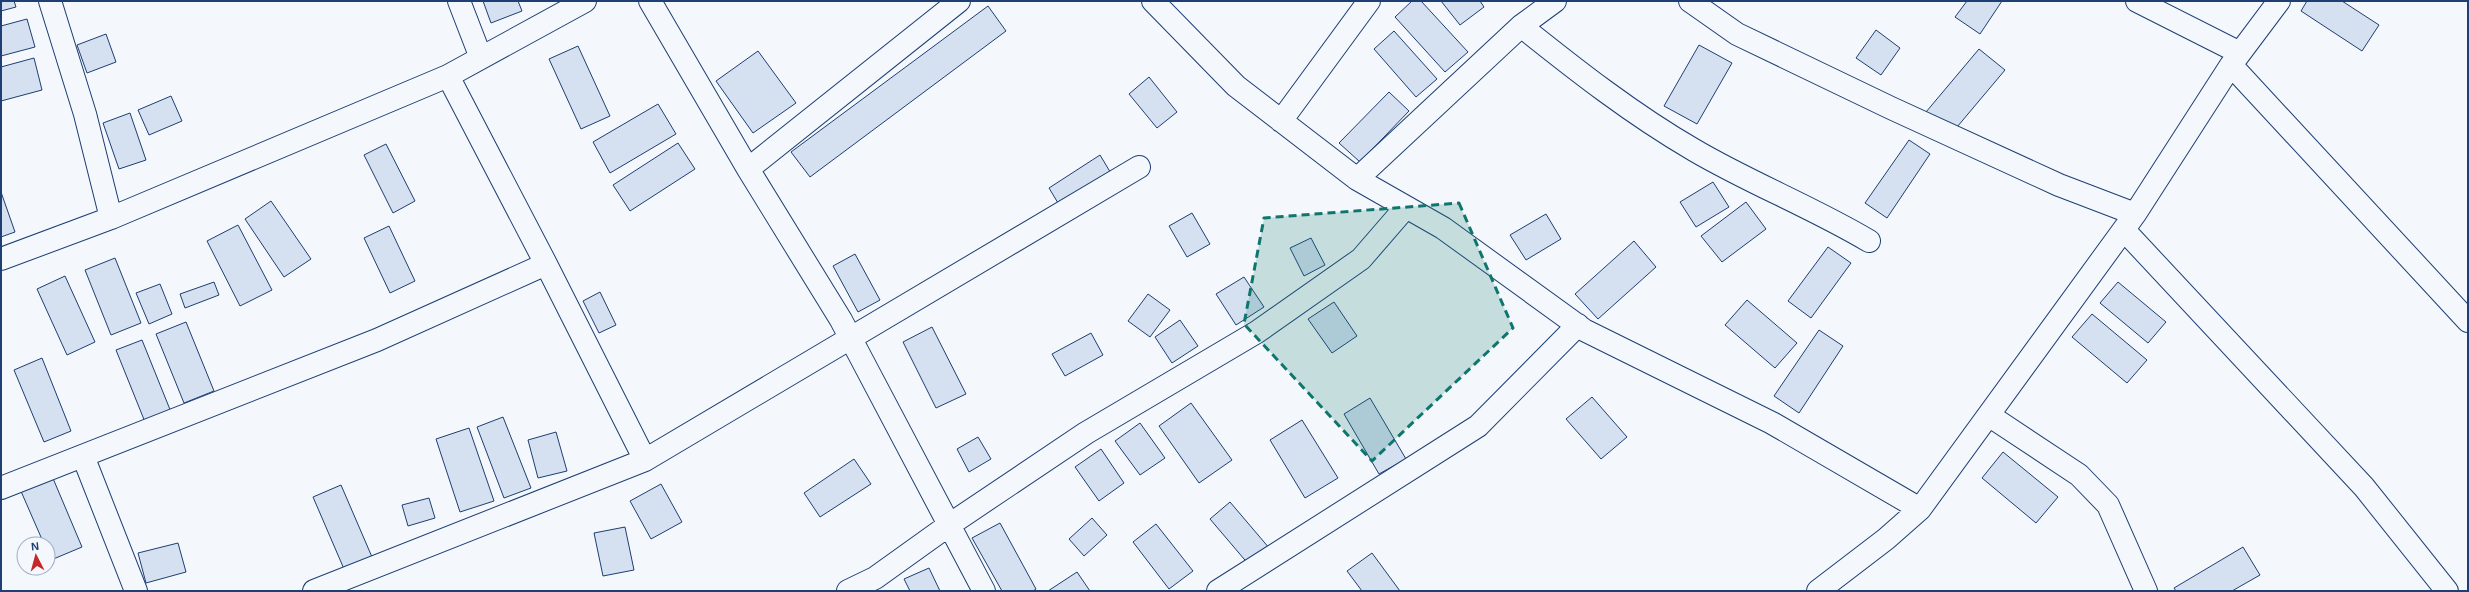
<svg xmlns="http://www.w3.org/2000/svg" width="2469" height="592" viewBox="0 0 2469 592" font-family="Arial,sans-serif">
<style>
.building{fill:#d5e0f0;stroke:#1d3f73}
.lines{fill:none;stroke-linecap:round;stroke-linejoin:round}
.minor-casing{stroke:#1d3f73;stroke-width:24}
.minor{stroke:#f4f7fb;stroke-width:22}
.marked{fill:#0f766e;fill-opacity:0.2;stroke:#0f766e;stroke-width:3;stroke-dasharray:8 5;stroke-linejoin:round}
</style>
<rect width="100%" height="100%" fill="#f4f7fb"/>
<path class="building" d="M1,1H14L16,7L1,11Z
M483,1H518L522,11L491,23Z
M1412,1H1421L1468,52L1445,72L1395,17Z
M1441,1H1480L1484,7L1460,25Z
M1967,1H2002L1980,34L1955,17Z
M2307,1H2342L2379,25L2362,51L2301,11Z
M988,6L1006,31L810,177L791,152Z
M27,19L35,47L1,56V26Z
M1876,30L1900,48L1881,75L1856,58Z
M1394,31L1437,79L1416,97L1374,49Z
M106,34L116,62L87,73L77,45Z
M1699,45L1732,63L1697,124L1664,106Z
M578,46L610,116L581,129L549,59Z
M1979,49L2005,70L1952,133L1926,112Z
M758,51L796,103L753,133L716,81Z
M34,58L42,90L1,101V67Z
M1149,77L1177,112L1157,128L1129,94Z
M1389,92L1409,111L1360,162L1339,143Z
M171,96L182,121L149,135L138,110Z
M658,104L676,134L610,173L593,142Z
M130,113L146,160L119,169L103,123Z
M1909,140L1930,154L1887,218L1865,203Z
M678,143L695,169L630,211L613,185Z
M386,144L415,201L393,213L364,155Z
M1100,155L1112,175L1061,208L1049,188Z
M1713,182L1729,207L1696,227L1680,202Z
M1,192L15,232L1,237Z
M271,201L311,259L284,277L245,219Z
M1746,202L1766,229L1722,262L1701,236Z
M1192,213L1210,244L1187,257L1169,226Z
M1546,214L1561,239L1526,260L1510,235Z
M238,225L272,290L240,306L207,241Z
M389,226L415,281L390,293L364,238Z
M1311,238L1325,265L1304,276L1290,248Z
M1634,241L1656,267L1598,319L1575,294Z
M1828,247L1851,263L1811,318L1788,301Z
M855,254L880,300L858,312L833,266Z
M115,258L141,323L111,335L85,270Z
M65,276L95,342L67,355L37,289Z
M1244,277L1264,307L1236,325L1216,294Z
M214,282L219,295L185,308L180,294Z
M2118,282L2166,322L2148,343L2100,303Z
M160,284L172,314L149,324L136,293Z
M600,292L616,325L599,333L583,301Z
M1148,294L1170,310L1150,337L1128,321Z
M1747,300L1797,343L1775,368L1725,325Z
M1334,302L1357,336L1332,353L1308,319Z
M2092,314L2147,360L2127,383L2072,337Z
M1180,320L1198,346L1172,363L1155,337Z
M186,322L214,391L184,403L156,334Z
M932,327L966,394L936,408L903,342Z
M1819,330L1843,346L1799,413L1774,396Z
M1091,333L1103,355L1065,376L1052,354Z
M142,340L171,412L145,422L116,350Z
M42,358L71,431L44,442L14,370Z
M1592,397L1627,437L1601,459L1566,419Z
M1370,398L1406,459L1379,474L1344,414Z
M1191,403L1232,460L1199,483L1159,426Z
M503,417L531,488L504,498L477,427Z
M1302,420L1338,478L1305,498L1270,440Z
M1140,423L1165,458L1140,475L1115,441Z
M469,428L494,501L460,512L436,439Z
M556,432L567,471L538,478L528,440Z
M978,437L991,459L969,472L957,449Z
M1101,449L1124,483L1099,501L1075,467Z
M2003,452L2058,497L2036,523L1982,478Z
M854,459L871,484L820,517L804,493Z
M52,476L82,547L51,560L48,544H44L20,489Z
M661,484L682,522L651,539L630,501Z
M341,485L372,557L344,569L313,497Z
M429,498L435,518L408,526L402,505Z
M1230,502L1270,549L1250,566L1210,519Z
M1092,518L1107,535L1084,556L1069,539Z
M1000,523L1036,589L1033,591H1002L972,538Z
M1156,524L1193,571L1169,589L1133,542Z
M625,527L634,570L603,576L594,533Z
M178,543L186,572L146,583L138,553Z
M2243,547L2260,575L2232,591H2176L2174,588Z
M1372,553L1400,591H1362L1347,571Z
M929,568L940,591H910L904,579Z
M1077,572L1090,591H1048Z"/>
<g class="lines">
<defs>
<path id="minor" d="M50,1L85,114L111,218
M459,1L481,58
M650,1L748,169L841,320L984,591
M1153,1L1236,86L1357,179L1443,228L1584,330L1772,423L1920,509
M1690,1L1737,34L1891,108L2059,185L2135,214
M2137,1L2240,53
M1521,26C1576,70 1632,114 1694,150C1750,183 1812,207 1869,241
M2231,65L2468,321
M448,76L546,264L645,460
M1281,121L1369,1
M748,169L959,1
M1357,179L1521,26L1555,1
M2124,230L2364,487L2447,591
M1,259L111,218L448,76L585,1
M1990,416L2079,475L2108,505L2146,591
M83,456L136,591
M1,488L377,340L546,264
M314,591L645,460L1139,167
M848,591L875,578L949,525L1086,433L1257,332L1361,259L1406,207
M1218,591L1478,426L1578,325
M1818,591L1886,539L1920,509L2135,214L2231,65L2279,1"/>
</defs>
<use href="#minor" class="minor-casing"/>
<use href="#minor" class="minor"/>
</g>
<path class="marked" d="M1459,203L1513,328L1372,461L1244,324L1264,218Z"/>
<rect width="2469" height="592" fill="none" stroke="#1d3f73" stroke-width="4"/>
<g transform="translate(36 556) rotate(354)"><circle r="19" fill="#f4f7fb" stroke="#9eadc5"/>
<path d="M0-3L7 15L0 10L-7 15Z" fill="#c62828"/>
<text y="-6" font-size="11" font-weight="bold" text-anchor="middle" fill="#1d3f73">N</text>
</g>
</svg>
